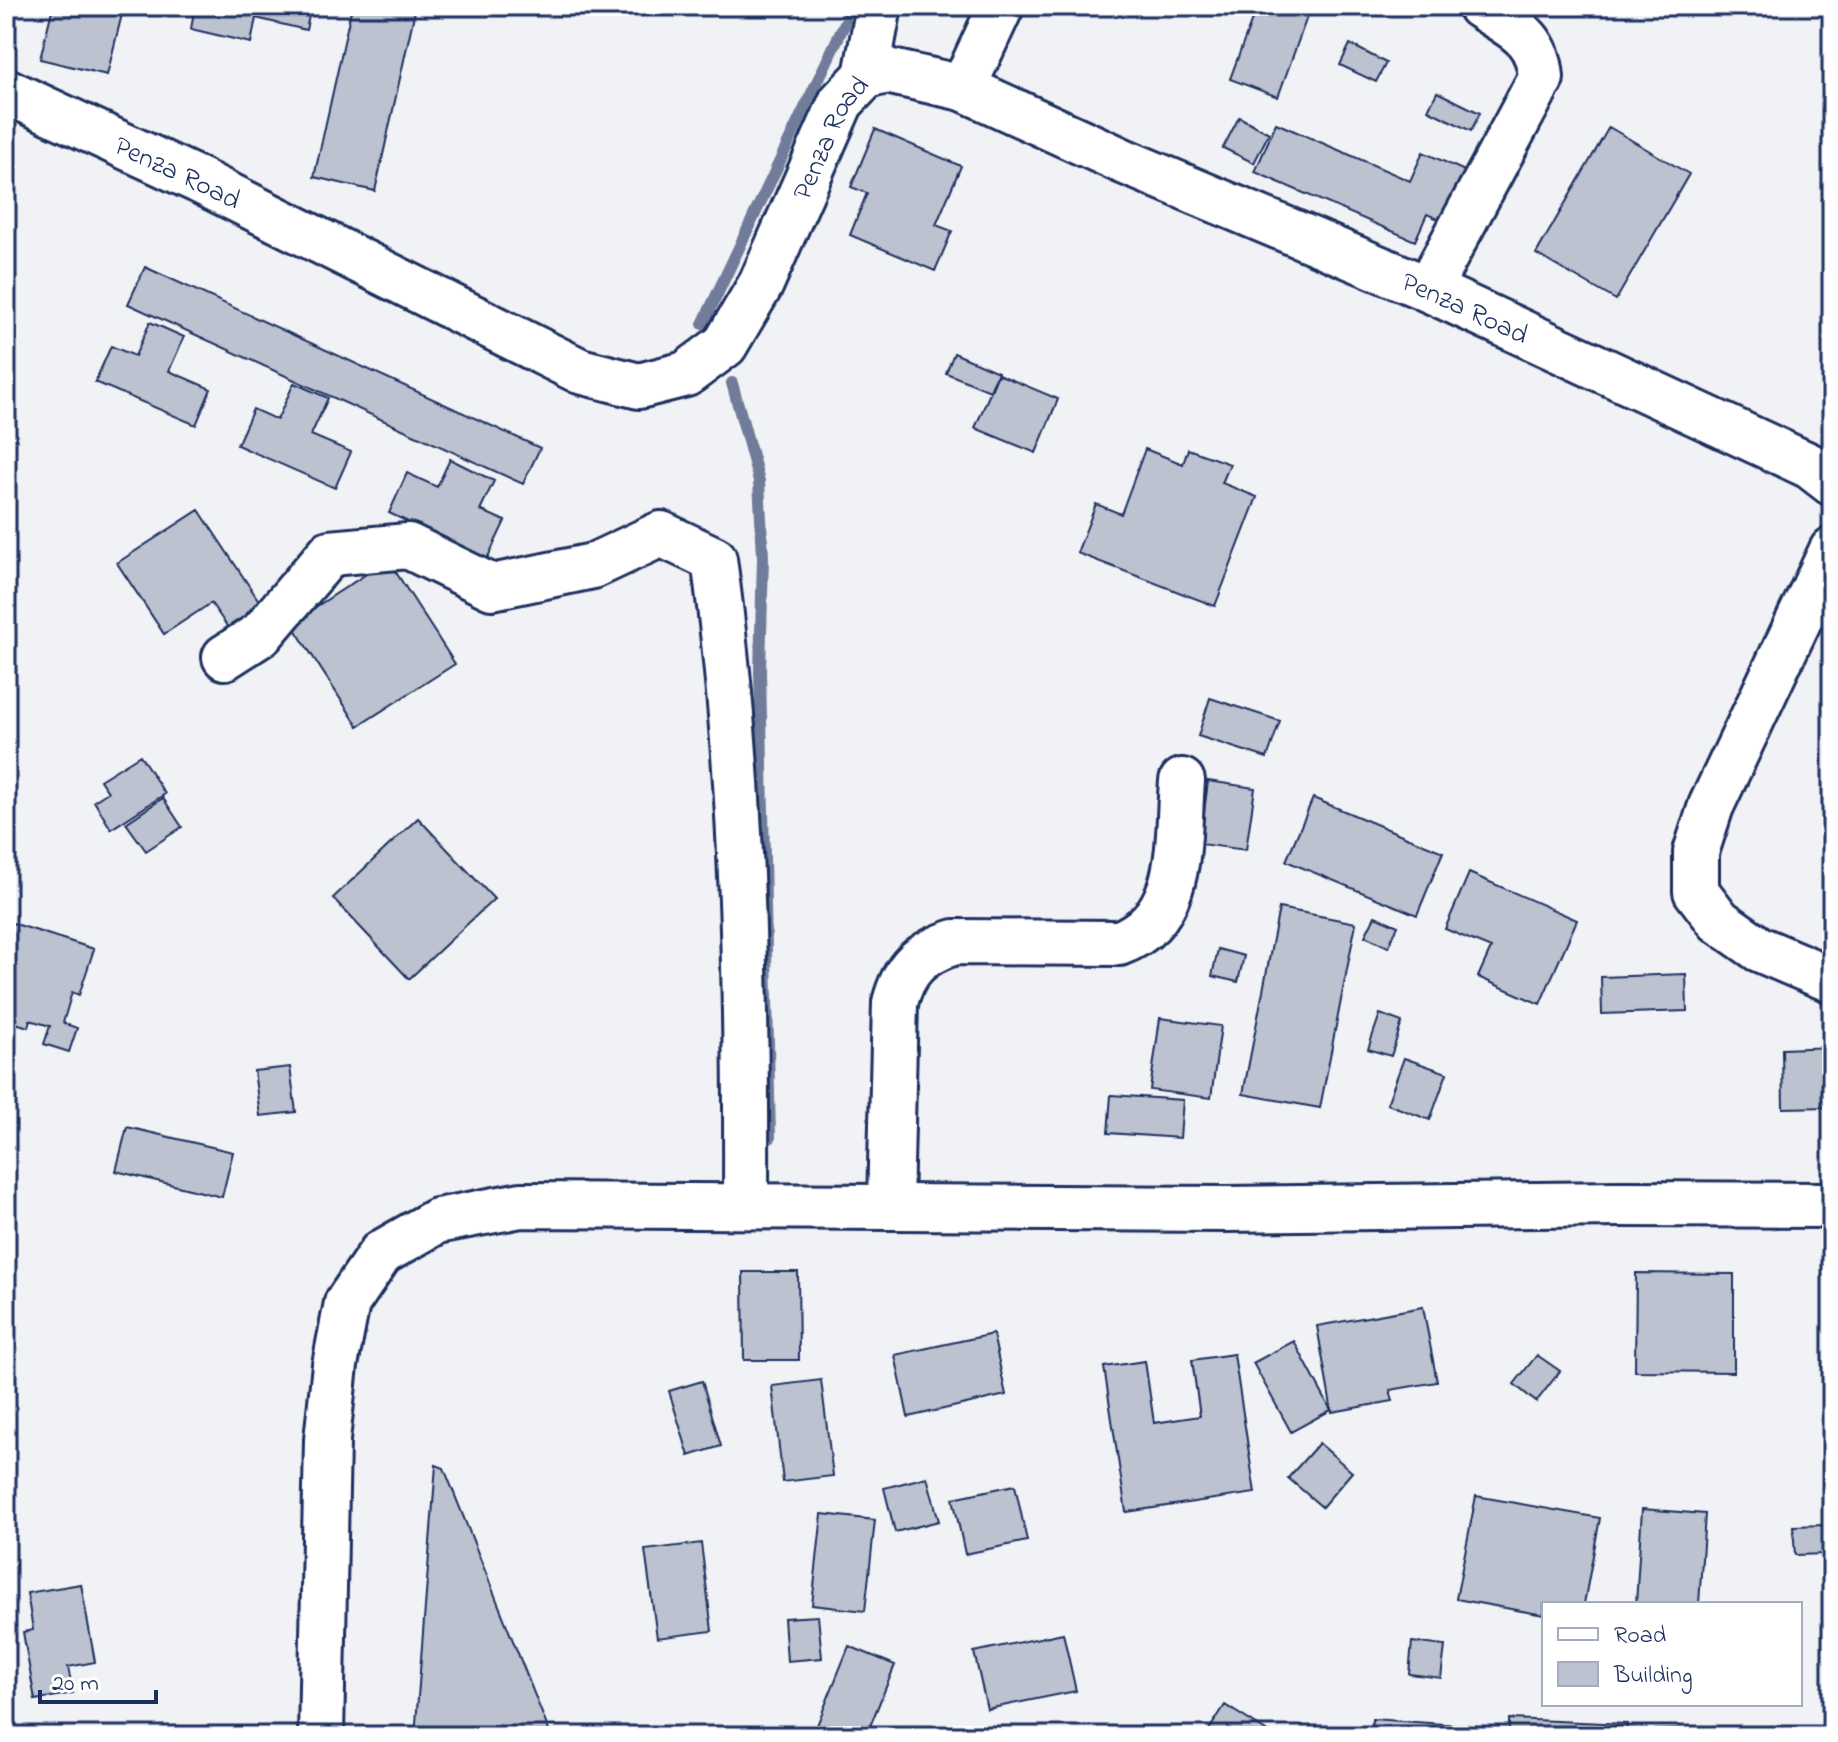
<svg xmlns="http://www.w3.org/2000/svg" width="1838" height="1742" viewBox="0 0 1838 1742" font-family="'Indie Flower',sans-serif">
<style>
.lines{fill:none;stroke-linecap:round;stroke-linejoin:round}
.stream{stroke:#707c9a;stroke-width:12}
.building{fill:#bcc2d0;stroke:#1b2f5e;stroke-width:2}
.minor-casing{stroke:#1b2f5e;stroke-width:50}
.major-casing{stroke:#1b2f5e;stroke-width:50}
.minor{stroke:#fff;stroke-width:44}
.major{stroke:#fff;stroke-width:44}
.labels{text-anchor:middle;stroke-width:6;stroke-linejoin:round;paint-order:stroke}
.street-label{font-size:28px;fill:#1b2f5e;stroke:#fff}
</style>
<rect width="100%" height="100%" fill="#f1f2f5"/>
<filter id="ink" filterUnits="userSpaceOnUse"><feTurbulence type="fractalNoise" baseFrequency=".0125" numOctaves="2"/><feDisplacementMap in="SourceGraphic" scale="16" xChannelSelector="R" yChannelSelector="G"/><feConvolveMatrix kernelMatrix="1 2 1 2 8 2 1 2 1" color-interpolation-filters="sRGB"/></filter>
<g filter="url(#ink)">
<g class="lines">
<path class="stream" d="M703,324L853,6
M732,383L759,481L763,557L760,671L770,1138"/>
</g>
<path class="building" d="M53,6H124L107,75L40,59Z
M171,6H311L306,30L256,18L251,43L191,29L194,11Z
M352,6H416L375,191L314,177Z
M1257,6H1311L1278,97L1230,79Z
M1350,44L1386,63L1376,82L1340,65Z
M1437,92L1480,113L1471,131L1428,110Z
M1239,117L1269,133L1254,163L1223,148Z
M1276,123L1410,181L1423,152L1467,172L1445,222L1427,214L1415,241L1255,172Z
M1609,127L1689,174L1616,300L1536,254Z
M875,129L961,166L936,225L952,231L935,271L850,235L867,193L851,187Z
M145,267L540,448L523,484L128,304Z
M150,322L184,337L169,371L211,389L196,425L95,382L111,346L135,356Z
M954,353L998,372L990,391L946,373Z
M998,374L1058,399L1036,453L975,428Z
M294,383L328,398L311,435L351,452L335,488L237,445L253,409L277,420Z
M1145,449L1183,464L1188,449L1230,464L1222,483L1257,497L1215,606L1077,553L1096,504L1121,514Z
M450,459L494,481L480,510L505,521L487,559L389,513L407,473L437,487Z
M199,510L263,607L229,629L211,603L164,634L117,563Z
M388,560L455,664L358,726L291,623Z
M1210,698L1280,721L1267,758L1198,736Z
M140,755L165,794L111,829L94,801L108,792L100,780Z
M1208,781L1255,788L1246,850L1200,844Z
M163,798L182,827L146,851L126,823Z
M1313,798L1443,852L1417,915L1286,861Z
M418,818L494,899L409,979L333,898Z
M1469,873L1577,920L1540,1004L1478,977L1491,948L1445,929Z
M1279,908L1356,923L1320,1108L1243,1094Z
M1375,916L1398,926L1388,947L1365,936Z
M6,921L94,949L79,995L72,992L63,1023L77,1028L69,1052L44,1044L50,1026L30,1020L28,1027L6,1020Z
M1218,949L1244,956L1238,982L1212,976Z
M1686,974L1687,1011L1602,1014L1601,977Z
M1380,1014L1402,1022L1391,1056L1368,1049Z
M1160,1018L1221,1026L1211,1098L1150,1090Z
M1832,1047V1107L1783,1108L1782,1049Z
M1404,1058L1447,1073L1430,1120L1387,1104Z
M290,1067L296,1112L260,1116L254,1071Z
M1111,1095L1183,1100L1180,1138L1108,1133Z
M127,1127L233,1152L222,1197L116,1171Z
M743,1272H798L799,1360H744Z
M1636,1273L1734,1274V1372L1635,1371Z
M1423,1307L1437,1382L1390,1390L1393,1401L1332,1412L1317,1326Z
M993,1334L1006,1395L908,1417L895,1355Z
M1294,1341L1331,1410L1291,1432L1253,1363Z
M1234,1354L1255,1493L1126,1512L1104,1367L1145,1361L1154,1423L1200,1416L1192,1360Z
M1537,1355L1560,1371L1536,1402L1514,1384Z
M821,1380L833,1476L783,1482L772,1386Z
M702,1381L721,1446L689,1456L669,1391Z
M1319,1443L1352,1472L1322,1507L1288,1478Z
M436,1465L444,1468L551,1736H415Z
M927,1477L939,1521L895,1532L884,1488Z
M1015,1485L1027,1541L965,1554L953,1498Z
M1476,1496L1600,1518L1584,1604H1544V1615L1456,1599Z
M1642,1509L1705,1514L1699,1604H1636Z
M822,1514L875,1520L865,1611L812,1605Z
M1825,1525L1827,1554L1795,1555L1793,1526Z
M701,1543L712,1631L657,1638L645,1550Z
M81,1584L95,1662L68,1667L73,1693L35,1700L23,1632L33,1630L27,1593Z
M818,1616L822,1658L787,1661L784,1618Z
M1063,1633L1076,1691L987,1709L974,1652Z
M1412,1642L1445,1646L1441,1678L1409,1674Z
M849,1646L895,1665L866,1736H823L814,1733Z
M1225,1705L1274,1736H1205Z
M1372,1719L1486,1727L1485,1736H1371Z
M1509,1719L1627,1724L1626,1736H1509Z
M1773,1727V1736H1656L1655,1730Z"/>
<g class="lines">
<defs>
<g id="minor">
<path d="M866,76L879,6"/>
<path d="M963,88L1001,6"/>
<path id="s1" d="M6,91L198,180L580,371L639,386L686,374L725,345L761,284L841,102L866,76L887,71L963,88L1123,161L1428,289L1810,466L1832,483"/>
<path d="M1428,289L1541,78C1538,35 1513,28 1480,6"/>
<path d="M1832,550L1711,806L1696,852V891L1719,921L1759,949L1832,980"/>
<path d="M225,657L261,634L330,553L408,546L492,587L593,566L661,534L714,559C743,772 747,990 746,1204"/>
<path d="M890,1205L895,1003C904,968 920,953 955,942L1119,943C1186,918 1177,841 1182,781"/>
</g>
<path id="major" d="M321,1736L327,1440L335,1365L347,1303L381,1253L437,1221L521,1205L1227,1209L1621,1204L1832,1205"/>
</defs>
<use href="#minor" class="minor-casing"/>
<use href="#major" class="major-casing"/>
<use href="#minor" class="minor"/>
<use href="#major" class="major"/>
</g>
</g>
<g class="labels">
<g class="street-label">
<text dy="10" stroke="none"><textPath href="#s1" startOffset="1030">Penza Road</textPath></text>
<text dy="10" stroke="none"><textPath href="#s1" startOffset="190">Penza Road</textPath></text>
<text dy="10" stroke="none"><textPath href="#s1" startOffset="1750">Penza Road</textPath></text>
</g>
</g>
<rect width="1838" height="1742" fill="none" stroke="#fff" stroke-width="32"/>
<rect x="16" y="16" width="1806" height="1710" fill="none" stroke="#1b2f5e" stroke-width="3" filter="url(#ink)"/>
<rect x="1542" y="1602" width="260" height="104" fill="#ffffff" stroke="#a4acbf" stroke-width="2"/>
<rect x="1558" y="1628" width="40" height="12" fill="#ffffff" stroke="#a4acbf" stroke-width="2"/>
<text x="1614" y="1642" font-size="24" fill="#1b2f5e">Road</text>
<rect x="1558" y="1662" width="40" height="24" fill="#bcc2d0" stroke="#a4acbf" stroke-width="2"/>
<text x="1614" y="1682" font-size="24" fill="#1b2f5e">Building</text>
<path d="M40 1690v12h116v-12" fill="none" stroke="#1b2f5e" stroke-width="4"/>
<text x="52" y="1690" font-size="24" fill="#1b2f5e" stroke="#ffffff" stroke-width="6" paint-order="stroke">20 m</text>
</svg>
